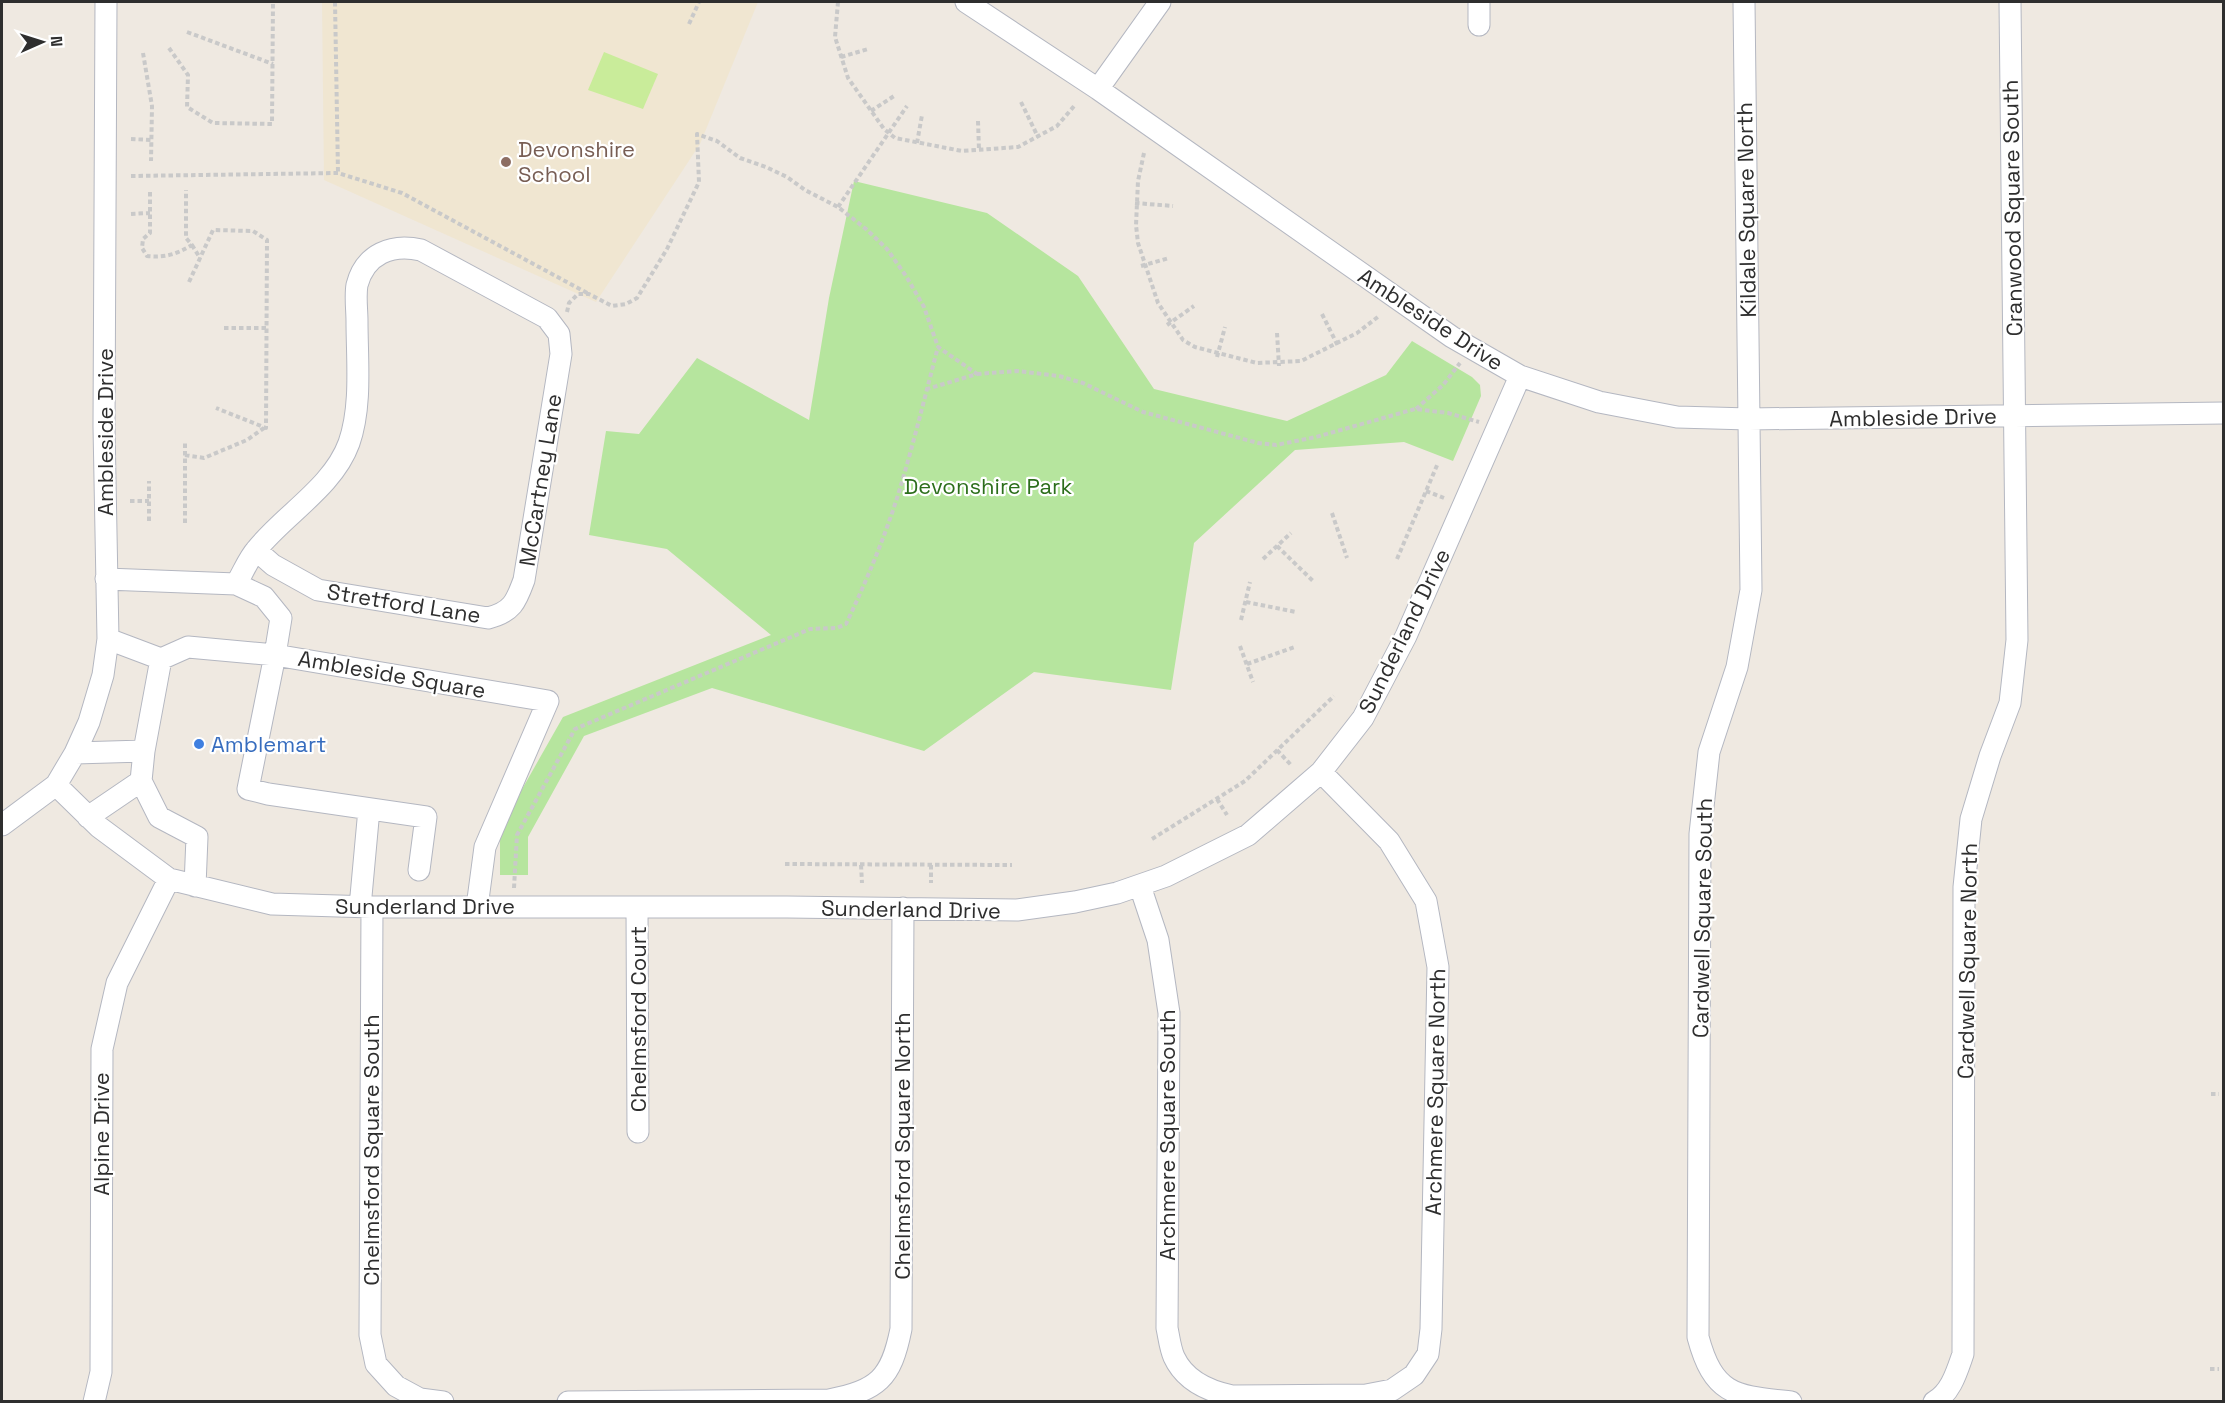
<svg xmlns="http://www.w3.org/2000/svg" width="2225" height="1403" viewBox="0 0 2225 1403" font-family="'Space Grotesk',sans-serif">
<style>
.education{fill:#f0e6d1}
.green{fill:#b6e59e}
.pitch{fill:#c9ec9a}
.lines{fill:none;stroke-linecap:round;stroke-linejoin:round}
.minor-casing{stroke:#b4b7c1;stroke-width:23}
.path{stroke:#c9c9c9;stroke-width:4;stroke-dasharray:4.5 3;stroke-linecap:butt}
.minor{stroke:#fff;stroke-width:21}
.education-dot{fill:#8d6e63;stroke:#fff;stroke-width:2}
.shop-dot{fill:#3f7fe0;stroke:#fff;stroke-width:2}
.labels{text-anchor:middle;stroke-width:4.5;stroke-linejoin:round;paint-order:stroke}
.education-label{font-size:22px;fill:#785e54;stroke:#fff;text-anchor:start}
.street-label{font-size:22px;fill:#2e2e2e;stroke:#fff}
.park-label{font-size:22px;fill:#2c6e1b;stroke:#fff}
.shop-label{font-size:22px;fill:#366cbe;stroke:#fff;text-anchor:start}
</style>
<rect width="100%" height="100%" fill="#efe9e1"/>
<path class="education" d="M322,2H758L700,144L596,302L324,180Z"/>
<path class="green" d="M854,181L987,213L1078,276L1154,389L1287,421L1386,375L1412,341L1472,377L1480,385L1481,396L1453,461L1404,442L1295,450L1194,543L1171,690L1034,672L924,751L712,688L584,736L528,837V875H500V828L563,717L771,635L667,549L589,535L606,431L639,434L697,358L809,420L829,298Z"/>
<path class="pitch" d="M604,52L658,74L643,109L588,90Z"/>
<g class="lines">
<defs>
<path id="minor" d="M966,2L1098,89L1452,337L1520,376L1599,402L1677,417L1749,419L2224,413
M1479,2V25
M1744,2L1751,590L1737,667L1709,752L1700,834L1698,1337C1714,1397 1737,1396 1791,1402
M1098,89L1160,2
M106,579L236,584C243,573 248,559 257,549C285,514 333,487 349,443C362,406 357,360 357,321C357,310 355,296 357,285C365,254 392,243 421,250L547,318L559,334L561,354L524,580C516,602 512,612 488,618L318,590L273,565L256,550
M108,639L161,659L188,647L275,655L281,618L264,597L236,584
M75,753L144,751L161,659
M141,781L159,817L197,837L195,886
M56,785L99,827L169,879L272,904L372,907H787L1017,910L1075,902L1117,893L1166,876L1248,835L1321,772L1363,718L1406,636L1520,376
M88,817L141,781L144,751
M2,825L56,785L75,753L89,722L103,675L108,639L104,426L106,2
M419,870L426,817L268,794L248,789L275,655L548,701L485,847L477,907
M1140,886L1158,940L1169,1013L1167,1328C1169,1337 1170,1348 1174,1357C1185,1381 1208,1391 1232,1396L1366,1395L1392,1390L1414,1375L1428,1354L1431,1329L1438,967L1426,901L1389,841L1321,772
M360,907L369,809
M372,907L370,1335L376,1364L396,1386L420,1399L443,1402
M637,907L638,1132
M94,1402L101,1372L102,1049L117,983L169,879
M568,1402L829,1400C878,1390 891,1379 901,1329L903,908
M1934,1402C1951,1393 1957,1371 1963,1354L1964,887L1971,819L1990,756L2010,703L2017,640L2010,2"/>
</defs>
<use href="#minor" class="minor-casing"/>
<path class="path" d="M335,2L338,173
M838,2L835,37L848,78L884,129L895,138L962,151L1018,147L1057,126L1075,105
M689,24L699,2
M187,32L273,64
M169,48L188,75L187,107L213,123L272,124L273,2
M143,53L152,106L151,161
M841,57L868,49
M1021,102L1038,137
M871,111L894,96
M978,121L979,150
M131,139L151,140
M917,143L922,115
M1144,153L1138,181L1136,225L1138,243L1158,303L1183,340L1195,347L1257,363L1301,361L1357,333L1379,316
M131,176L338,173L402,193L589,294
M150,192V233L143,239L142,248L147,256C165,258 177,254 192,245L186,238V190
M1135,203L1173,206
M838,207L907,106
M131,214L150,213
M192,245L200,258
M1141,266L1169,258
M189,282L213,230L253,231L267,240L266,428L216,408
M567,312L569,303L578,294H589L612,306L626,304L637,298L667,249L699,182L697,134L717,141L740,158L766,167L787,177L805,190L838,207L866,229L887,249L906,276L924,307L938,347
M1322,314L1338,346
M1167,325L1194,306
M224,328H267
M1277,333L1279,366
M1217,357L1225,327
M977,374L1017,371L1059,376L1083,383L1143,412L1258,443L1276,445L1316,437L1415,409L1448,413L1479,422
M1416,409L1443,385L1460,363
M185,455L204,458L247,440L264,428
M1426,491L1444,498
M130,501H149
M1332,513L1347,558
M149,521V481
M185,523V443
M1277,546L1313,581
M1263,559L1291,533
M1397,559L1438,463
M1246,602L1296,612
M1241,620L1250,582
M1240,646L1253,682
M1247,664L1295,647
M1277,750L1291,765
M1217,799L1227,815
M1152,839L1245,781L1334,696
M785,864L1012,865
M861,865L862,883
M931,865V883
M514,888L517,835L575,729L810,629L837,628L846,624C866,582 884,539 898,495C913,446 925,396 938,347L977,374L927,389
M2211,1094H2219
M2210,1369H2219"/>
<use href="#minor" class="minor"/>
</g>
<circle class="education-dot" cx="506" cy="162" r="6"/>
<circle class="shop-dot" cx="199" cy="744" r="6"/>
<g class="labels">
<g class="education-label">
<text x="518" y="157">Devonshire<tspan x="518" dy="25">School</tspan></text>
</g>
<g class="street-label">
<text transform="translate(2012 208) rotate(-91)" y="8">Cranwood Square South</text>
<text transform="translate(1746 210) rotate(-91)" y="8">Kildale Square North</text>
<text transform="translate(1431 319) rotate(33)" y="8">Ambleside Drive</text>
<text transform="translate(1913 417) rotate(-1)" y="8">Ambleside Drive</text>
<text transform="translate(105 432) rotate(-90)" y="8">Ambleside Drive</text>
<text transform="translate(540 480) rotate(-81)" y="8">McCartney Lane</text>
<text transform="translate(404 603) rotate(9)" y="8">Stretford Lane</text>
<text transform="translate(1404 631) rotate(-64)" y="8">Sunderland Drive</text>
<text transform="translate(392 674) rotate(10)" y="8">Ambleside Square</text>
<text x="425" y="914">Sunderland Drive</text>
<text transform="translate(911 909) rotate(1)" y="8">Sunderland Drive</text>
<text transform="translate(1702 918) rotate(-89)" y="8">Cardwell Square South</text>
<text transform="translate(1967 961) rotate(-89)" y="8">Cardwell Square North</text>
<text transform="translate(638 1019) rotate(-90)" y="8">Chelmsford Court</text>
<text transform="translate(1435 1092) rotate(-89)" y="8">Archmere Square North</text>
<text transform="translate(101 1134) rotate(-90)" y="8">Alpine Drive</text>
<text transform="translate(1167 1135) rotate(-90)" y="8">Archmere Square South</text>
<text transform="translate(902 1146) rotate(-90)" y="8">Chelmsford Square North</text>
<text transform="translate(371 1150) rotate(-90)" y="8">Chelmsford Square South</text>
</g>
<g class="park-label">
<text x="988" y="494">Devonshire Park</text>
</g>
<g class="shop-label">
<text x="211" y="752">Amblemart</text>
</g>
</g>
<rect width="2225" height="1403" fill="none" stroke="#2e2e2e" stroke-width="6"/>
<g transform="translate(42 42) rotate(87)" stroke="#ffffff" stroke-width="4.5" paint-order="stroke">
<path d="M0-4.5L10 22L0 15L-10 22Z" fill="#2e2e2e"/>
<text y="-9" font-size="16" font-weight="bold" text-anchor="middle" fill="#2e2e2e">N</text>
</g>
</svg>
